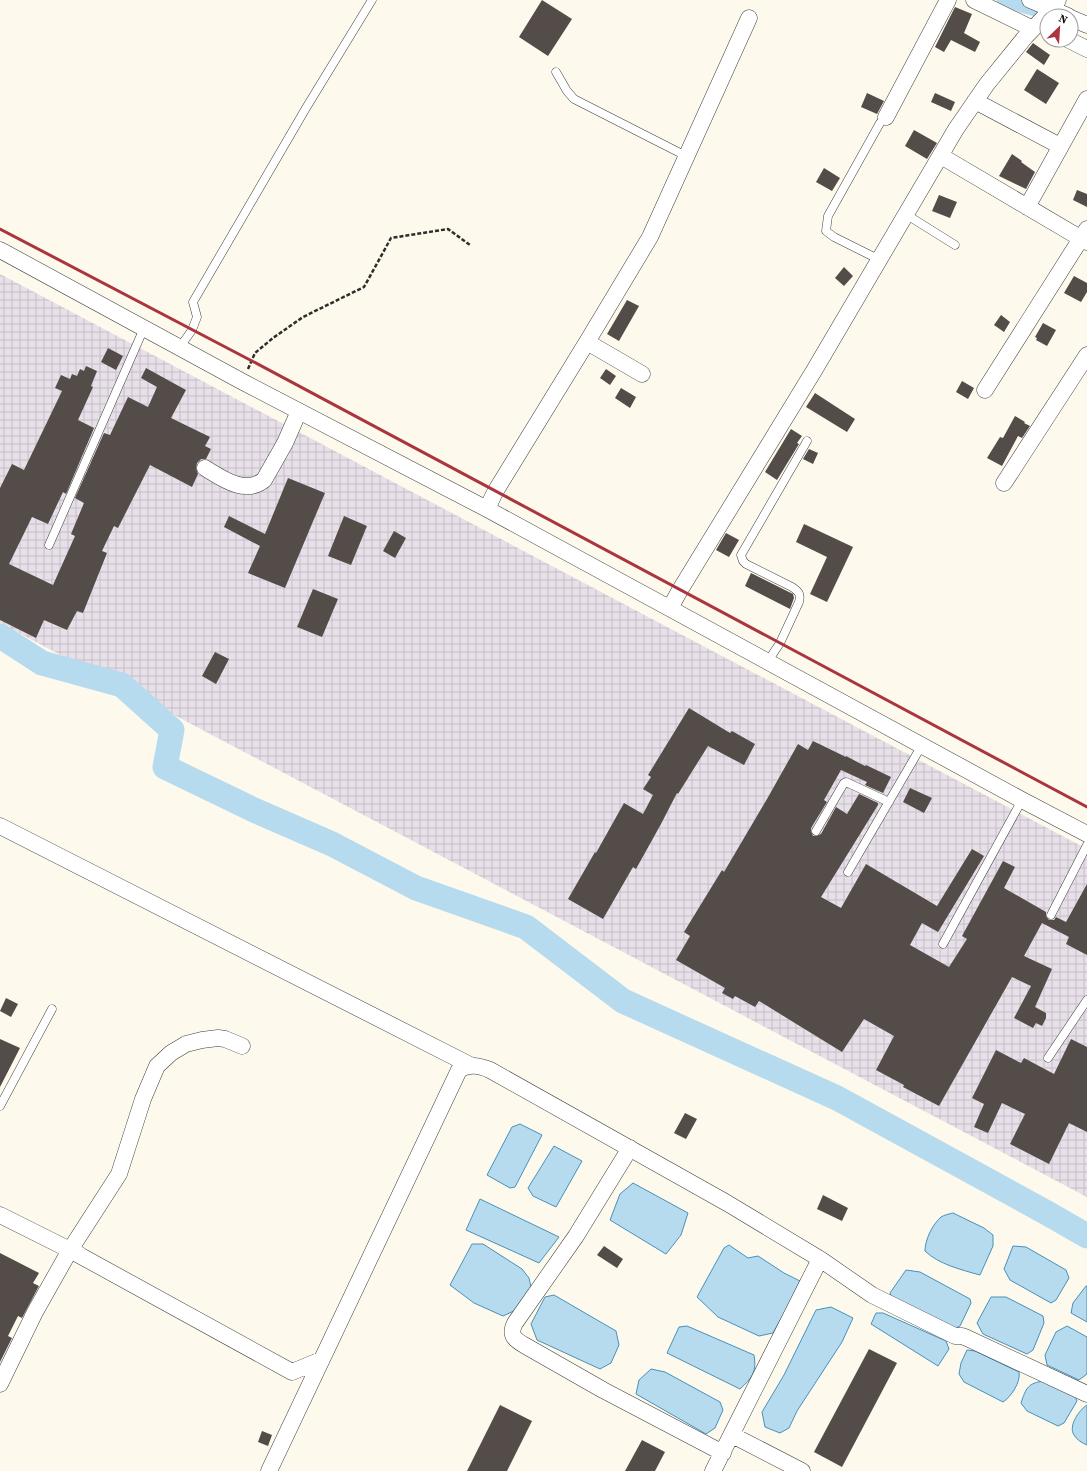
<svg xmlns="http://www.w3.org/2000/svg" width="1087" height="1471" viewBox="0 0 1087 1471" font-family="'Source Serif 4',serif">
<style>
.industrial{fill:url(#industrial-grid)}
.water{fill:#b7dbee;stroke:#4691bc}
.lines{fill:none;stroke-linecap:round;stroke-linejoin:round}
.canal{stroke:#b7dbee;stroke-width:15}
.river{stroke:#b7dbee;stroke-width:25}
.building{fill:#534c49}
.service-casing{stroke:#3e3e3e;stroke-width:9}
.minor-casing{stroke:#3e3e3e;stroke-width:17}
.path{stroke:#2d2d2d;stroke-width:2.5;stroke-dasharray:4 2;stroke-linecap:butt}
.service{stroke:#fff;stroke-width:8}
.minor{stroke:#fff;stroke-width:16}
.rail{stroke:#aa353e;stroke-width:3}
</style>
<defs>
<pattern id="industrial-grid" width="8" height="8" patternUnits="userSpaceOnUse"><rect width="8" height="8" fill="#e8e0e9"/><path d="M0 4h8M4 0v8" fill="none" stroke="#c6bfc6"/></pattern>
</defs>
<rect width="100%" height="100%" fill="#fdf9ec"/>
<path class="industrial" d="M0,274L1087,849V1197L0,623Z"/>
<path class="water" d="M520,1124L542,1135L515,1187L510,1188L487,1175L512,1127Z
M554,1146L582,1161L556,1207L533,1196L528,1188Z
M633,1183L688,1213L681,1235L666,1254L610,1220L620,1194Z
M480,1199L559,1237L539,1263L466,1230Z
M953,1213L984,1228L993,1235V1246L980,1275C962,1270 938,1264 925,1251C925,1240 932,1225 941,1217C944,1215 949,1214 953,1213Z
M472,1244H483L522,1269L529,1278L531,1287L518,1309L503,1316L474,1303L450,1285Z
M729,1245L748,1258L758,1256L784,1273L800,1281L786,1310L773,1333L759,1336L718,1317L697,1297L724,1248Z
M1013,1246L1026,1247L1066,1270L1069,1278L1056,1300L1051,1303L1010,1280L1004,1269Z
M906,1270L920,1272L970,1299L971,1303L960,1326L954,1329L893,1301L890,1293Z
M1086,1286H1087V1322L1071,1313L1073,1303Z
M554,1295L616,1331L619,1345L611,1363L600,1369L537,1340L531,1324L545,1297Z
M991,1297H1006L1043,1316L1044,1323L1033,1350L1027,1354L983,1334L977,1323Z
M831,1307L853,1318L842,1342L797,1411L789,1428L780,1433L765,1427L762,1412L784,1375L816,1310Z
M876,1313H883L946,1341L949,1349L938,1366L871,1324Z
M687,1326L754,1355C757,1372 752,1378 740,1389L667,1353L679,1327Z
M1067,1326L1087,1337V1374L1079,1380L1047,1365L1045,1355L1056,1332Z
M967,1350L975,1351L1019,1372C1021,1382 1011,1397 1003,1402L964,1382L959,1374L961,1363Z
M651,1369L665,1372L720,1402L723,1410L715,1428L706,1434L636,1394L639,1380Z
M1044,1381L1074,1394L1077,1401L1064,1423L1058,1426L1027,1411L1021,1403C1026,1388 1028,1383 1044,1381Z
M1087,1405V1445C1082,1443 1077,1440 1074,1435C1068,1426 1079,1410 1087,1405Z"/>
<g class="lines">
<path class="canal" d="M1004,0L1046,12"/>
<path class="river" d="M0,636L42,663L122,685L172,730L165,767L254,810L332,844L416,888L526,927L623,1001L837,1098L1047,1213L1087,1236"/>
</g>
<path class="building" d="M542,0L572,19L548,56L519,37Z
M955,7L972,14L964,33L980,42L975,52L951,40L944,52L935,47Z
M1033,43L1050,55L1044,65L1026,52Z
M1037,69L1059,83L1046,104L1024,90Z
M867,93L884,101L877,114L861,107Z
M935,93L955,102L951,111L931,102Z
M914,130L937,143L927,159L905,146Z
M1012,154L1022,161L1021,162L1035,172L1026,189L999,176Z
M824,168L840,178L832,191L816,182Z
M1077,190L1087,194V207L1073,200Z
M939,195L957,202L950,218L932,211Z
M844,267L853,276L844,286L835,278Z
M1074,276L1087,283V292L1081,302L1064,293Z
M627,300L639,306L619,341L607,334Z
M1001,315L1010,322L1004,332L994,325Z
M1043,323L1056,330L1047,346L1036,340L1037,338L1035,337Z
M108,348L123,356L116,370L101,362Z
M86,366L97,371L91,386L93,387L78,420L94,428L66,494L63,492L48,524L32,517L9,564L53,585L75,536L71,534L84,503L75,498L104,433L110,435L128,397L148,407L157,387L141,378L146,368L186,390L171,418L210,437L205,446L211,449L206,459H201L197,463L196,468L198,474L192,487L150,465L118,528L114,526L102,551L107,553L83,613L77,611L67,630L44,620L36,638L0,620V488L12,464L24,470L62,391L55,388L61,375L70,379L72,374L77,376L80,369L84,371Z
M606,369L616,376L610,385L600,378Z
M962,381L974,388L968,399L956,392Z
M621,388L636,397L630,408L615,398Z
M815,393L855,419L847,432L806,407Z
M1015,416L1025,422L1024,423L1030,426L1022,438L1018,436L1002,466L987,458L1000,437L1003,438Z
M791,429L802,436L797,443L799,444L777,480L765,472Z
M809,449L818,453L813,464L803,459Z
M288,478L325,493L285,588L248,573L260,546L224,527L229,516L265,534Z
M344,516L367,526L351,565L328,556Z
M804,524L853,547L827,602L810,594L827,557L796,542Z
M394,531L406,538L395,558L383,551Z
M726,533L739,540L729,557L716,550Z
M751,573L793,594L794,598L790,609L745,586Z
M313,589L338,599L322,637L297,627Z
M215,652L229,659L216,684L202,676Z
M689,708L730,733L732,731L755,744L744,765L708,746L678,794L677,793L661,824L636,869L633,867L603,919L568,899L595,852L596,853L624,803L643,814L653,795L643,789L651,777L648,775Z
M813,741L846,757V756L865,766L866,765L891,777L883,793L865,785L867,782L841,770L824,800L827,802L811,828V831L813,836H816L821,834L836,807L847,814L859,794L878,803V805L821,897L841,908L866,864L937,906L972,849L984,856L938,932L922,923L910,945L949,967L967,939L962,936L1003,861L1015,867L1004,888L1046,912V916L1049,920H1054L1056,917L1066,922L1087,884V955L1066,944L1069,937L1042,923L1024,956L1052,969L1035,1007L1046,1013V1018L1042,1026L1036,1023L1033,1028L1014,1018L1031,986L1012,977L939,1106L903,1087L904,1085L876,1070L894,1036L864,1019L842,1052L759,1001L755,1007L735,996L733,999L722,993L725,988L676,960L690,936L684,932L722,870L724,872L767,799L798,744L808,750Z
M910,788L932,798L924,813L903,802Z
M6,998L18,1004L11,1017L0,1011Z
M0,1039L20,1048L0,1087Z
M1071,1039L1087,1047V1132L1069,1123L1049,1164L1010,1144L1025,1114L1002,1103L988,1133L974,1127L984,1104L972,1098L996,1050L1021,1063L1024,1058L1054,1074Z
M685,1113L697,1119L686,1139L674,1133Z
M823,1195L848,1208L842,1221L817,1209Z
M604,1246L623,1259L617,1268L597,1255Z
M0,1253L39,1273L33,1283L39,1286L22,1318L18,1316L8,1336L12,1338L0,1362Z
M869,1349L897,1363L842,1467L814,1452Z
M500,1405L532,1421L507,1471H467Z
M262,1431L272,1435L268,1446L258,1442Z
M642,1440L665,1452L655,1471H625Z"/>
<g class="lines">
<defs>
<path id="service" d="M556,72L567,91L574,99L686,156
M907,215L955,245
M880,260L834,237L826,231L828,216L880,123L886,117
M180,347L192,330L197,317L193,302L306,108L372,0
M49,545L144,328
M768,661L780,643L799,602C801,594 799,592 792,587L746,564L743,561L741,555L807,441
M816,831L844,783L846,782L889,802
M848,872L922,745
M1051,915L1087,845
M943,944L1022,800
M1048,1058L1087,1000
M0,1106L52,1009"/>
<path id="minor" d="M974,0L1033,29
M1030,0L1068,16
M1071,18L1087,25
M1069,40L1087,49
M975,101L1060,146
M886,117L948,0
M941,156L1087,242
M1027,207L1087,99
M0,250L243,382L487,509L1022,800L1087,834
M587,342L642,374
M985,390L1087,229
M205,468C223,479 245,495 264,480L285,443L299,411
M1004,483L1087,355
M487,509L495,492L587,342L650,237L749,18
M670,608L680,590L815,369L956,129L987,84L1026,36L1052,9L1058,0
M0,826L470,1065
M242,1046L225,1039L218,1038L202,1040L186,1044L171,1053L157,1066L143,1099L119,1174L70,1250L292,1372L321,1360
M630,1148L576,1236L515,1323C509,1335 514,1339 524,1345L603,1390L723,1453
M0,1215L70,1250
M0,1384L35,1312L70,1250L80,1255
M732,1435L802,1471
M269,1471L459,1070C469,1063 480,1066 490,1070L727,1203L820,1259L872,1295L955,1336H962L967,1338L1087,1394
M713,1471L820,1259"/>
</defs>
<use href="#service" class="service-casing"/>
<use href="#minor" class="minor-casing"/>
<path class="path" d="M248,369L255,353L273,338L303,317L364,287L391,238L448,229L470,245"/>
<use href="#service" class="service"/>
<use href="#minor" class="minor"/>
<path class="rail" d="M0,229L252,361L1087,807"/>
</g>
<g transform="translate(1059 28) rotate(25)"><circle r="19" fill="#ffffff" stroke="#9d9d9d"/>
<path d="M0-3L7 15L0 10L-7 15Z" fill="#aa353e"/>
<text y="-6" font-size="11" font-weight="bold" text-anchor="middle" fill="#0b0b0b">N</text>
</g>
</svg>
